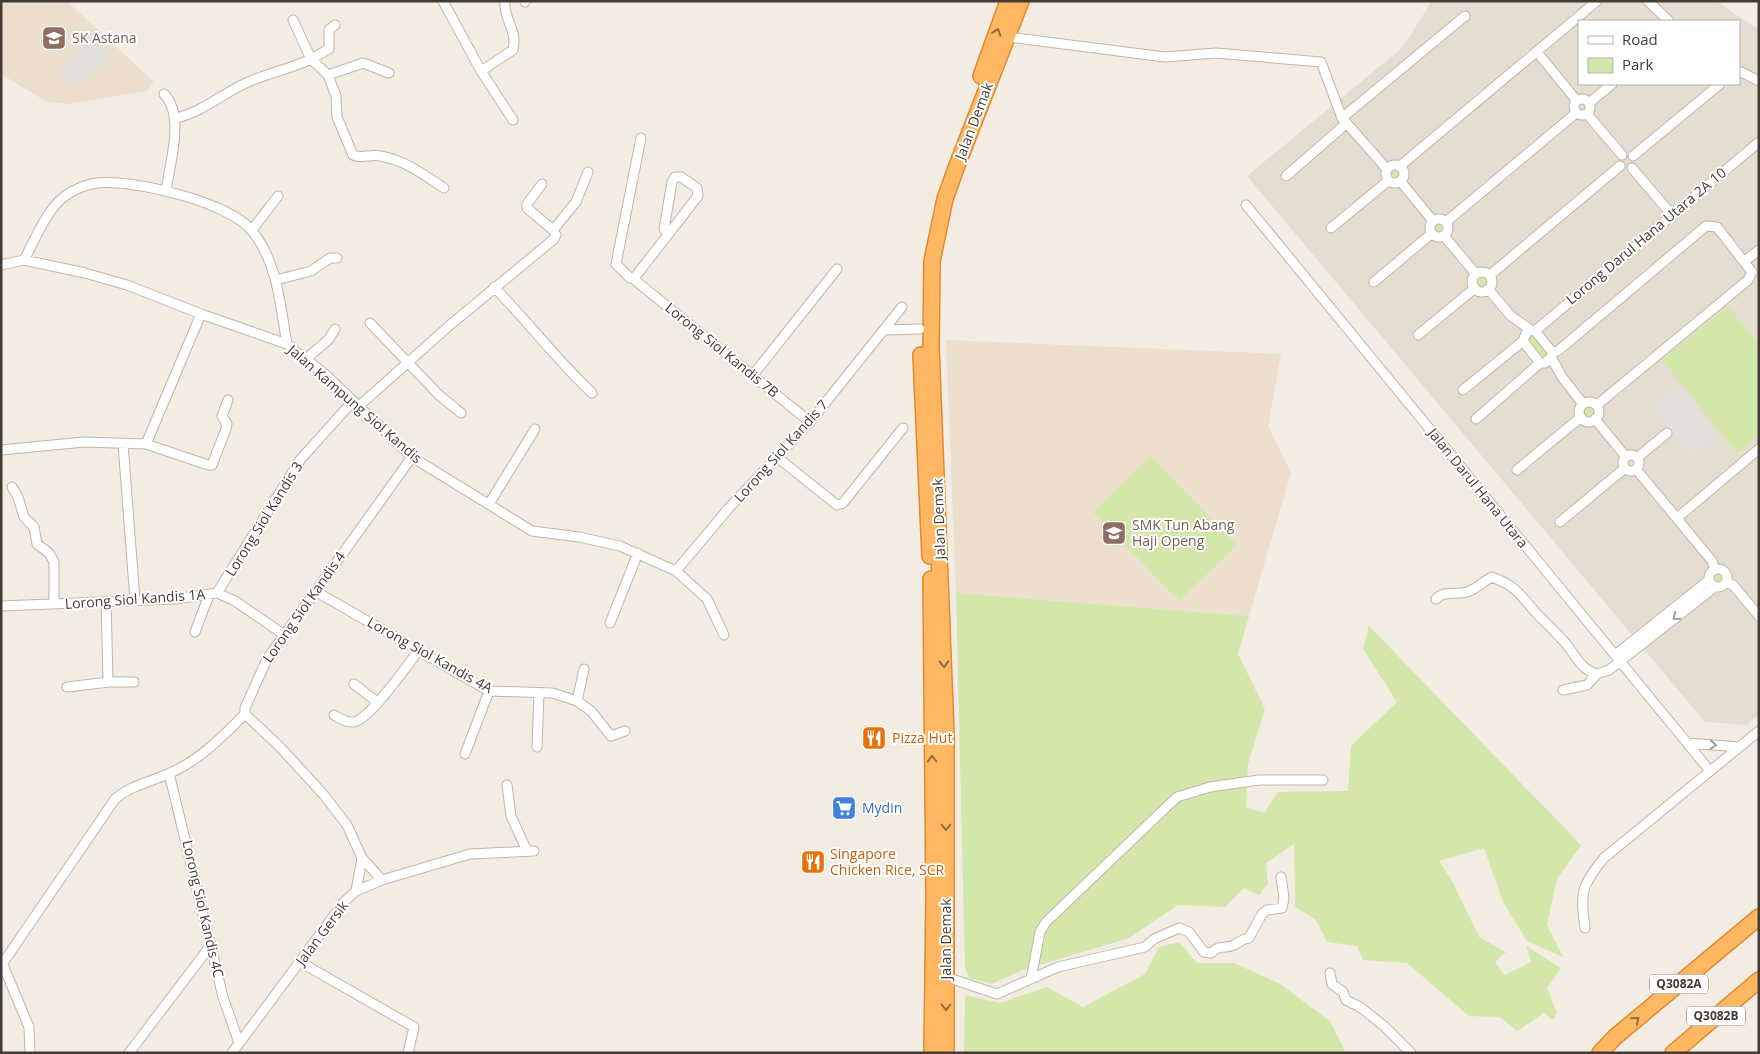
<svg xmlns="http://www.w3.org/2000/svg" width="1760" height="1054" viewBox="0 0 1760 1054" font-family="'Open Sans',sans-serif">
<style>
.residential{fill:#e6ddd1;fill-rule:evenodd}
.education{fill:#ecdfcd}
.green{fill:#d3e7ab}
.parking{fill:#e2dfdc}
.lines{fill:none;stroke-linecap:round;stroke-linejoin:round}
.street-casing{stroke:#c0b5a9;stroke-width:11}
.highway-casing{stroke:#df8a31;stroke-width:18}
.street{stroke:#fff;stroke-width:9}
.highway{stroke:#ffb861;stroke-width:15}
.oneway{stroke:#8f6e46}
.oneway2{stroke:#a29e9a}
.labels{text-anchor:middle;stroke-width:4;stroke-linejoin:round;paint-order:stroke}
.shield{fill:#fff;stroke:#7c7671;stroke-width:1}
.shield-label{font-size:12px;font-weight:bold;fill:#443c34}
.education-label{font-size:14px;fill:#785e54;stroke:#fff;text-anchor:start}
.street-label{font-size:14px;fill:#443c34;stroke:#fff}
.food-label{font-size:14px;fill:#c56008;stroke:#fff;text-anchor:start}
.shop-label{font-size:14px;fill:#366cbe;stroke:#fff;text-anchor:start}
</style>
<rect width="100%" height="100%" fill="#f2ece3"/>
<path class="residential" d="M1432,1H1716L1759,30V714L1747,725L1705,722L1247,176L1402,48ZM1579,21H1739V84H1579Z"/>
<path class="education" d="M1,1H67L154,82L147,91L69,104L47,102L1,74Z
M946,340L1281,354L1268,426L1291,473L1249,616L956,593Z"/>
<path class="green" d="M1389.5 174a5.5 5.5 0 1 1 11 0a5.5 5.5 0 1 1-11 0Z
M1432.5 228a5.5 5.5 0 1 1 11 0a5.5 5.5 0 1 1-11 0Z
M1476 282a6 6 0 1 1 12 0a6 6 0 1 1-12 0Z
M1728,306L1759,344V435L1737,453L1662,360Z
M1533,334L1549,355L1542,360L1526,338Z
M1583.5 411a5.5 5.5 0 1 1 11 0a5.5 5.5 0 1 1-11 0Z
M1151,456L1237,545L1179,601L1093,512Z
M1712 578a6 6 0 1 1 12 0a6 6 0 1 1-12 0Z
M956,593L1249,616L1238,654L1265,709L1248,764L1246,807L1264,813L1278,792L1348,791L1351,746L1397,702L1363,649L1369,626L1581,845L1557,879L1547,925L1563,957L1527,941L1503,902L1484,848L1439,861L1452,881L1479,937L1506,952L1495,962L1505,975L1531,962L1526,946L1561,968L1547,988L1557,1013L1553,1020L1544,1013L1517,1031L1500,1017L1469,1016L1407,963L1363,960L1357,946L1327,942L1316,920L1295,907L1294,844L1266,863L1268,884L1259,895L1244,888L1225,907L1178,905L1129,938L1023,970L992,984L969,978L965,967Z
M1179,942L1197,963H1234L1280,984L1330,1021L1346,1053H964L965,995L1000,1003L1047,987L1083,1007L1145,974L1159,947Z"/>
<path class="parking" d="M94,35L112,55L76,87L59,72Z
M1678,384L1719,434L1692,456L1651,405Z"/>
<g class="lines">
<defs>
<path id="street" d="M443,1L481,71L513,120
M1648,1L1669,21
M525,2V1
M293,20L311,59L329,49V30L335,25
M1008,37L1165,57L1216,53L1321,62L1342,118L1387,169
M1537,52L1577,101
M481,71L513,50C518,30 503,19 505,1
M1739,71L1759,81
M328,75L363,63L389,73
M164,94C185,115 170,162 166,191
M1574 107a8 8 0 1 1 16 0a8 8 0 1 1-16 0Z
M1589,103L1612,84
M1587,114L1622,155
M176,118C202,112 222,94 246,83C267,73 291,69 311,59L328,75L336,96L337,117L353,155C361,159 371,154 380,156C405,160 424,175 444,188
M1342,118L1465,16
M1633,156L1720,84
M1386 174a9 9 0 1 1 18 0a9 9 0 1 1-18 0Z
M1400,166L1597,1
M1632,168L1672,215
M1286,176L1347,123
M1401,182L1433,221
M1246,205L1710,771
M1430 228a9 9 0 1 1 18 0a9 9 0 1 1-18 0Z
M1446,222L1576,113
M1331,228L1388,181
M252,230L278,196
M553,230L576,202L588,172
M1444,236L1476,274
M24,260C35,240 46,210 65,196C73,190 87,184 97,183C132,179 231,202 253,232C278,264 280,305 287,344
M1745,261L1759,250
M1,265L24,260L85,273L127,285L201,314L287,344L326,375L412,457L532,531L579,537L620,546L676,571L707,599L724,635
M1472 282a10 10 0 1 1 20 0a10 10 0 1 1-20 0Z
M1490,275L1620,166
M635,277L636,281L810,422
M635,277L698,196L697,188L681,177H675L672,182L664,229L668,233
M635,277L630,278L616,264L641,138
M276,280L311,271L330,258H337
M1374,282L1431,234
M494,287C528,322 557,360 592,393
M1488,289L1511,316L1531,330
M370,323L439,395L461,413
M885,330L920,329
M1531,330L1535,331L1553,353L1551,357L1545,363H1540L1523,341L1526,333Z
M1535,331L1759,142
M1418,335L1475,288
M1553,353L1559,350L1706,226L1717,227L1752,272L1748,280L1597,405
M1551,357L1562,377L1583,404
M306,359L329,339L335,329
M753,375L837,269
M1463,390L1523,341
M1579 412a10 10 0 1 1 20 0a10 10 0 1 1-20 0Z
M359,406L450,325L554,239L556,235L553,230L527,208V204L542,184
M1476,419L1540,363
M1595,419L1626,457
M123,444L135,600
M146,444L208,465H212L226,429L227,424L222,416L228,400
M1,450L84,442L146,444L201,314
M1623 463a8 8 0 1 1 16 0a8 8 0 1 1-16 0Z
M778,458L837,505L843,503L903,428
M1637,458L1667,433
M1636,469L1712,561L1715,569
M1517,470L1581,417
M12,487L18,497L24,517L34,527L37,544L49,553L54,562V604
M489,504L535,429
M1677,518L1759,449
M1560,522L1625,468
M1709 578a9 9 0 1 1 18 0a9 9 0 1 1-18 0Z
M676,571L728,509L810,422L902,307
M1726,582L1733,585L1759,616
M315,591L489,691L552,693L577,701L591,711L611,736L625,731
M217,593L300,460L353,401
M1436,599C1445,590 1455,595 1467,592C1477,589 1483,581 1492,577C1518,587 1520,595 1537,614C1547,624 1558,634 1567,645C1577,658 1581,669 1597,674
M106,601L108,679L109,682H134
M1,606L175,599L217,593L235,601L286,636
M610,623L638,553
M195,632L209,595
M1615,655L1709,580
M354,684L377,702
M67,687L109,682
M1563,690L1587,685L1597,674L1609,670L1715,587
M577,701L584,669
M245,714L280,747L323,794L347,825L362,858L382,880
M334,715C339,718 347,723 353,722C369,721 408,664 419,650
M1688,743L1739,747
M537,747L539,694
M465,754L489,691
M169,773L223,997L239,1043
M507,785L511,816L527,851
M356,891L362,858
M1585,928C1580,893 1581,886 1604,858L1759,731
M300,962L414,1027L408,1053
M3,965L29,1027L30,1053
M1,966L115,799C131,785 151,782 170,773C200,760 222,737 245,714V708L267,659L412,457
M1330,973L1332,984L1343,992L1346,1000L1360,1007L1384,1026L1411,1053
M946,977L997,994L1058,967L1145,947L1154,939L1179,928L1189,932L1204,952L1211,953C1220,944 1226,949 1234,945C1240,942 1242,939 1249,938L1262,914L1267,910L1282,908L1284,898L1281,877
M1031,979L1040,932L1046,922L1177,797L1210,787L1259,780H1323
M129,1053L211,945
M232,1053L344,902L356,891L382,880L470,854L534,851"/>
<path id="highway" d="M981,76L1008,1
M921,355L930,556
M931,579L934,896L932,1053
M946,1053V734L931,347L932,261L945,199L956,168L1021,1
M1600,1053L1615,1037L1759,917
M1673,1053L1759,980"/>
</defs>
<use href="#street" class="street-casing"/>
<use href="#highway" class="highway-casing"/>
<use href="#street" class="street"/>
<use href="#highway" class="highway"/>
</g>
<defs><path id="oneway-chevron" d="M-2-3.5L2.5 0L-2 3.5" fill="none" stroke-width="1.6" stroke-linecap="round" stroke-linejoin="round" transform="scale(1.25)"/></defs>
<g class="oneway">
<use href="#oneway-chevron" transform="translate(997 32) rotate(-71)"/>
<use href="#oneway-chevron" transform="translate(944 664) rotate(88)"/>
<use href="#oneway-chevron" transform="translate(932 759) rotate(-91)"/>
<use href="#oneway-chevron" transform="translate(946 827) rotate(90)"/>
<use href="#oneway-chevron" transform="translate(946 1007) rotate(90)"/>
<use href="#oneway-chevron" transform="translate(1636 1020) rotate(-40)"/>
</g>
<g class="oneway2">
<use href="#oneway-chevron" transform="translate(1676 617) rotate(141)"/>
<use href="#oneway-chevron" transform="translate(1713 745) rotate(5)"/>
</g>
<defs>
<symbol id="school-square" viewBox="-11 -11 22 22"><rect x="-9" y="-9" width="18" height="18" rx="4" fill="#8d6e63" stroke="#fff"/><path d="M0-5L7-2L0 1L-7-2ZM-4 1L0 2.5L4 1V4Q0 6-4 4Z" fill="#fff"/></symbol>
<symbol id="restaurant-square" viewBox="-11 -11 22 22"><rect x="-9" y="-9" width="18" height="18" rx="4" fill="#e8710a" stroke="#fff"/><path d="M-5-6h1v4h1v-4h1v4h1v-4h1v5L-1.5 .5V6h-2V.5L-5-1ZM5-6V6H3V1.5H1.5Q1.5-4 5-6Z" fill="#fff"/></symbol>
<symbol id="supermarket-square" viewBox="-11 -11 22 22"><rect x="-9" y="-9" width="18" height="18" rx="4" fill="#3f7fe0" stroke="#fff"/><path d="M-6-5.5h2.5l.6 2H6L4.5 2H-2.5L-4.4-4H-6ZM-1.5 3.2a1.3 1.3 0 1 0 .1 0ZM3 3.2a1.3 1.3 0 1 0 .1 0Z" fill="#fff"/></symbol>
</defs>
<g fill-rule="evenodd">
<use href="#school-square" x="40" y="24" width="28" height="28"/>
<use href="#school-square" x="1100" y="519" width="28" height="28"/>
<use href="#restaurant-square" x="860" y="724" width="28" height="28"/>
<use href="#supermarket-square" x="830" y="794" width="28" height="28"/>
<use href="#restaurant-square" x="799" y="848" width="28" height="28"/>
</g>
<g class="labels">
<g class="shield">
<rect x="1650" y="974.5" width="58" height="19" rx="4"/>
<rect x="1687" y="1006.5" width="58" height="19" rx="4"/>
</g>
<g class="shield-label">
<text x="1679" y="988">Q3082A</text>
<text x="1716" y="1020">Q3082B</text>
</g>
<g class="education-label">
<text x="72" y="43">SK Astana</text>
<text x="1132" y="530">SMK Tun Abang<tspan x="1132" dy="16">Haji Openg</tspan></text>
</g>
<g class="street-label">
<text transform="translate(974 121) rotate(-69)" y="5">Jalan Demak</text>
<text transform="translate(1646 236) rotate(-40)" y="5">Lorong Darul Hana Utara 2A 10</text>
<text transform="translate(722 350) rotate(39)" y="5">Lorong Siol Kandis 7B</text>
<text transform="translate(355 404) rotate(41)" y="5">Jalan Kampung Siol Kandis</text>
<text transform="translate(781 451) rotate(-48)" y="5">Lorong Siol Kandis 7</text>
<text transform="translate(1478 488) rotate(51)" y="5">Jalan Darul Hana Utara</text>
<text transform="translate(264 519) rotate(-58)" y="5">Lorong Siol Kandis 3</text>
<text transform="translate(939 519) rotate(-92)" y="5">Jalan Demak</text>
<text transform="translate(135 599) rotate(-4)" y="5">Lorong Siol Kandis 1A</text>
<text transform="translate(304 607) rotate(-55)" y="5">Lorong Siol Kandis 4</text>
<text transform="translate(430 655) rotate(29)" y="5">Lorong Siol Kandis 4A</text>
<text transform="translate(203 909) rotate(77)" y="5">Lorong Siol Kandis 4C</text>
<text transform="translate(322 933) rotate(-53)" y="5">Jalan Gersik</text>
<text transform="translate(946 939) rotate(-90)" y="5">Jalan Demak</text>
</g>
<g class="food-label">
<text x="892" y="743">Pizza Hut</text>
<text x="830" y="859">Singapore<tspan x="830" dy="16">Chicken Rice, SCR</tspan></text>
</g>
<g class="shop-label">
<text x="862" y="813">Mydin</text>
</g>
</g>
<rect width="1760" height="1054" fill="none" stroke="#443c34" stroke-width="5"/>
<rect x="1578" y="20" width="162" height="65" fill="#ffffff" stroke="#b4b1ae"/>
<rect x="1588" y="36" width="25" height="8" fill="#ffffff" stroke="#b4b1ae"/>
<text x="1622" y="45" font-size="15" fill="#443c34">Road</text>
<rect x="1588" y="58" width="25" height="15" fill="#d3e7ab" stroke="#b4b1ae"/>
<text x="1622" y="70" font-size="15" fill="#443c34">Park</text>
</svg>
